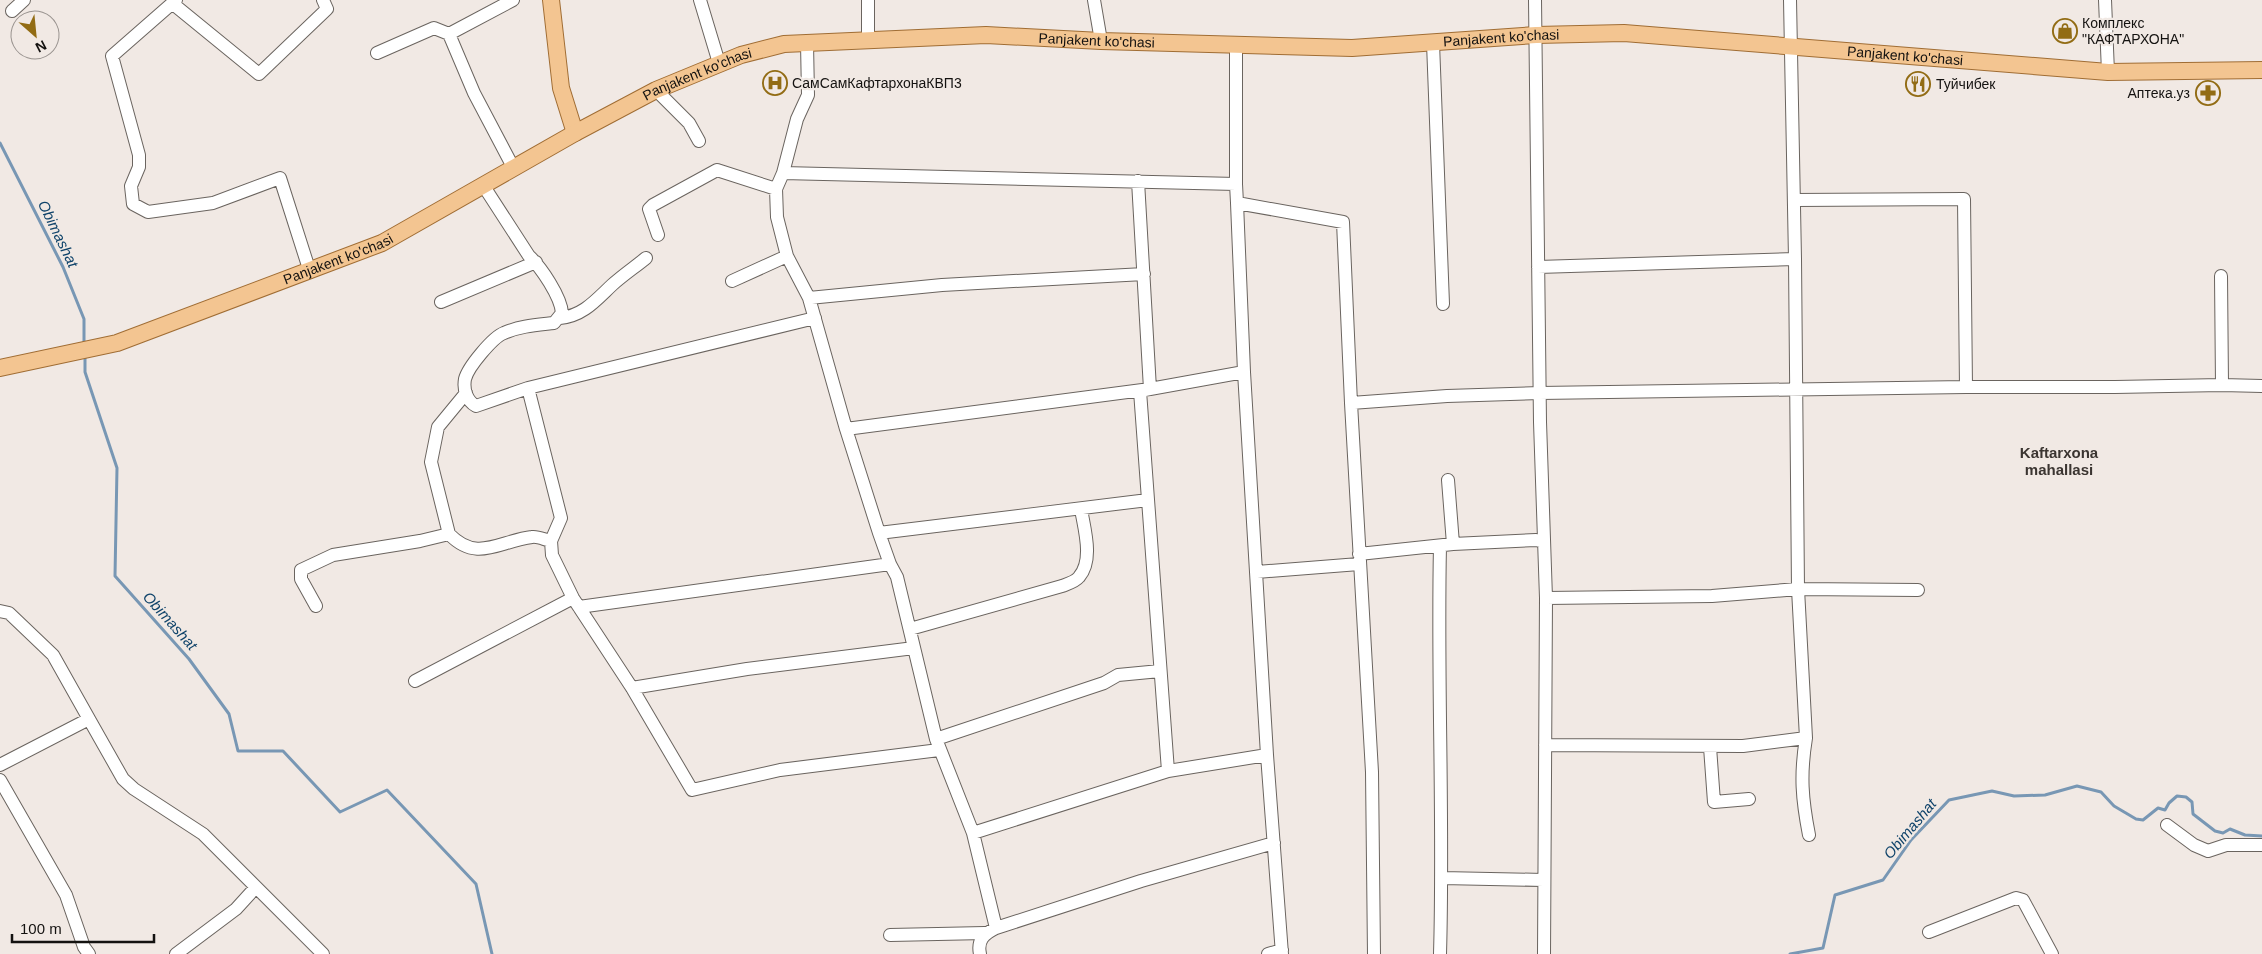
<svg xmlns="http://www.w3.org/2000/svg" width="2262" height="954" viewBox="0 0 2262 954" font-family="Helvetica,sans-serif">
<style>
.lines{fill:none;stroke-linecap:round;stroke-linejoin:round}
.stream{stroke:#7897b4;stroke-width:3}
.minor-casing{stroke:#6a645f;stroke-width:14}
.major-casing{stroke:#a06d34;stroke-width:18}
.minor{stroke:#fff;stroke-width:12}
.major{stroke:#f3c591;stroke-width:16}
.labels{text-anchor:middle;stroke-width:4.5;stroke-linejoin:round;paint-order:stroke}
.poi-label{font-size:14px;fill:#141210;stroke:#f1e9e4;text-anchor:start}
.street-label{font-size:14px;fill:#141210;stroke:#f1e9e4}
.water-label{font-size:15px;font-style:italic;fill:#0f436a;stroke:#f1e9e4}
.neighbourhood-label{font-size:15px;font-weight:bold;fill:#3b3531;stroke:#f1e9e4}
</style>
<rect width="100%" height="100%" fill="#f1e9e4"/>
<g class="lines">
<path class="stream" d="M0,143L63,267L84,319V346
M85,355V372L117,468L115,576L189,659L229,714L238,751H283L340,812L387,790L476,884L492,954
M1790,954L1823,948L1835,895L1883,880L1911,840L1949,800L1992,791L2014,796L2045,795L2077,786L2101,792L2114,806L2136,819L2143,820L2158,808L2165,810L2169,803L2177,796L2186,797L2192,802L2193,814L2215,831L2223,833L2230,829L2245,835L2262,836"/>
<defs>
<path id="minor" d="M176,0L112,56L139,155V167L131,186L133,204L148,212L213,203L280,178L310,272
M513,0L449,34L474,93L513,167
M700,0L719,63
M868,0V41
M1094,0L1101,41
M1535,0L1540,422L1546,598L1712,596L1798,589L1918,590
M2105,0L2108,72
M172,3L259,74L327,9L323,0
M12,11L24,0
M807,43L808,95L797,119L783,173L776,189L777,217L787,256L809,298L846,429L879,533L890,564L897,577L936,739L973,833L996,928
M1433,43L1443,304
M1236,45V184
M377,53L434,28L449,34
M656,90L689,123L699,141
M783,173L1236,184L1237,203L1343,222L1351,403L1447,396L1540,393L1966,387H2115L2222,385L2262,386
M1138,181L1150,389L1140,391L1168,771
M483,185L529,256C541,267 561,297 562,313L554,323C537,325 520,326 504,333C493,337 468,367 465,379C463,390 467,401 476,406L528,388
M1795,200L1964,199L1966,387
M1237,203L1244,372L1267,755L1282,954
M658,235L649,209L653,205L717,170L776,189
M1538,267L1795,259
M2221,276L2222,385
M732,281L787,256
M809,298L942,285L1144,274
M441,302L536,262
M560,318C583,316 596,300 612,285C623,275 635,267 646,258
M815,318L528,388L561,518L551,541L552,555L573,598L632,688L692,790L780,770L939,750
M466,393L438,427L431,462L449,534C477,563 499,541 532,537C538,536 545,540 551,541
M1351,403L1372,772L1374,954
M846,429L1150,389L1244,372
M1448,480L1453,544
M879,533L1148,500
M1359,554L1453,544L1536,540L1544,542
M1257,572L1359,564
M316,606L301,579V570L333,555L420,541L449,534
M579,607L890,564
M0,611L9,613L53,655L89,719
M910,629L1062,586C1067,584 1075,582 1079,577C1094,560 1084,528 1081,509
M415,681L573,598
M632,688L747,669L914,648
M1806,738C1800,775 1802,799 1809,835
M936,739L1104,683L1118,675L1160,671
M1545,745L1743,746L1806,738L1798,589L1795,259L1790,0
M1710,747L1714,802L1749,799
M0,765L89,719L123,779L134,789L203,834L256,887L236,909L176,954
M0,780L66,895L84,947L89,954
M2167,825L2194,845L2208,851L2226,845H2262
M973,833L1168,771L1267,755
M1442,878L1543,880
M256,887L323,954
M1929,932L2016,898L2023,900L2052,954
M890,935L985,933
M980,954C977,940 984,934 996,928L1141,881L1274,843
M1268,954L1282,950
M1440,954C1444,818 1437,682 1440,546
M1544,954L1546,598"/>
<g id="major">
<path d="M551,0L561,88L575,133"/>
<path id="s1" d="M0,368L117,343L382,243L575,133L656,90L741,55L784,44L986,35L1101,41L1352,48L1536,35L1624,33L2108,72L2262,70"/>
</g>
</defs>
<use href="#minor" class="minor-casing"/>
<use href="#major" class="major-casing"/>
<use href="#minor" class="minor"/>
<use href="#major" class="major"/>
</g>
<defs>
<symbol id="shop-ring" viewBox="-11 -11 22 22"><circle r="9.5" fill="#f1e9e4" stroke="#926c14" stroke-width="1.5"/><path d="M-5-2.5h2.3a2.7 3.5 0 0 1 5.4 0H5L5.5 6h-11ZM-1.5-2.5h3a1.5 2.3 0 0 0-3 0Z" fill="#926c14"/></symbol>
<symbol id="hospital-ring" viewBox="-11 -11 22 22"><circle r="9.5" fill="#f1e9e4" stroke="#926c14" stroke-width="1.5"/><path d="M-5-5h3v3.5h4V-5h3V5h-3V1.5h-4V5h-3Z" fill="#926c14"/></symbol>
<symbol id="restaurant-ring" viewBox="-11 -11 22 22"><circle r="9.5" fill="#f1e9e4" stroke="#926c14" stroke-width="1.5"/><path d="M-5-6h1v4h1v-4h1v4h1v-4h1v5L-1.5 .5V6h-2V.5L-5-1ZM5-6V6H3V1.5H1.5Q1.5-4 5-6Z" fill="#926c14"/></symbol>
<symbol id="pharmacy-ring" viewBox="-11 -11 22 22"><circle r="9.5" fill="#f1e9e4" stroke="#926c14" stroke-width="1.5"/><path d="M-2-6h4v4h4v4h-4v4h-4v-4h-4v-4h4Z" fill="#926c14"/></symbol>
</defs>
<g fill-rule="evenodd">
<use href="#shop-ring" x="2051" y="17" width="28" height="28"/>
<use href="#hospital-ring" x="761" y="69" width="28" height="28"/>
<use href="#restaurant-ring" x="1904" y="70" width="28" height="28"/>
<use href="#pharmacy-ring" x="2194" y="79" width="28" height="28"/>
</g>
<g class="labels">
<g class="poi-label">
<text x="2082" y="28">Комплекс<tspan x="2082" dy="16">"КАФТАРХОНА"</tspan></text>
<text x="792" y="88">СамСамКафтархонаКВП3</text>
<text x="1936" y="89">Туйчибек</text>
<text x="2190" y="98" text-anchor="end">Аптека.уз</text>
</g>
<g class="street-label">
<text dy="5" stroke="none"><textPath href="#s1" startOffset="1571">Panjakent ko'chasi</textPath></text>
<text dy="5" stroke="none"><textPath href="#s1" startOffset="1166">Panjakent ko'chasi</textPath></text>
<text dy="5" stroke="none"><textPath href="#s1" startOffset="1976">Panjakent ko'chasi</textPath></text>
<text dy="5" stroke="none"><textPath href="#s1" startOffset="761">Panjakent ko'chasi</textPath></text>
<text dy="5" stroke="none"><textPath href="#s1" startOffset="356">Panjakent ko'chasi</textPath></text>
</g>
<g class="water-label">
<text transform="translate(58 234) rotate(64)" y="5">Obimashat</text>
<text transform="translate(170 621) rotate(48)" y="5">Obimashat</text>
<text transform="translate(1910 829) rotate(-50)" y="5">Obimashat</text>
</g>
<g class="neighbourhood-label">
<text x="2059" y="458">Kaftarxona<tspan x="2059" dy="17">mahallasi</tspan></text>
</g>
</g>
<g transform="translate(35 35) rotate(153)"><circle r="24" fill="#f1e9e4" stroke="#99938f"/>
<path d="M0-4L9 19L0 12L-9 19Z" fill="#926c14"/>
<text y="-8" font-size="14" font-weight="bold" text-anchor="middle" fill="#141210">N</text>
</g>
<path d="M12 934v8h142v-8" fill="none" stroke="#141210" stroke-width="2.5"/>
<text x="20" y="934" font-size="15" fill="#141210" stroke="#f1e9e4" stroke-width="4" paint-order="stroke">100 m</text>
</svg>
